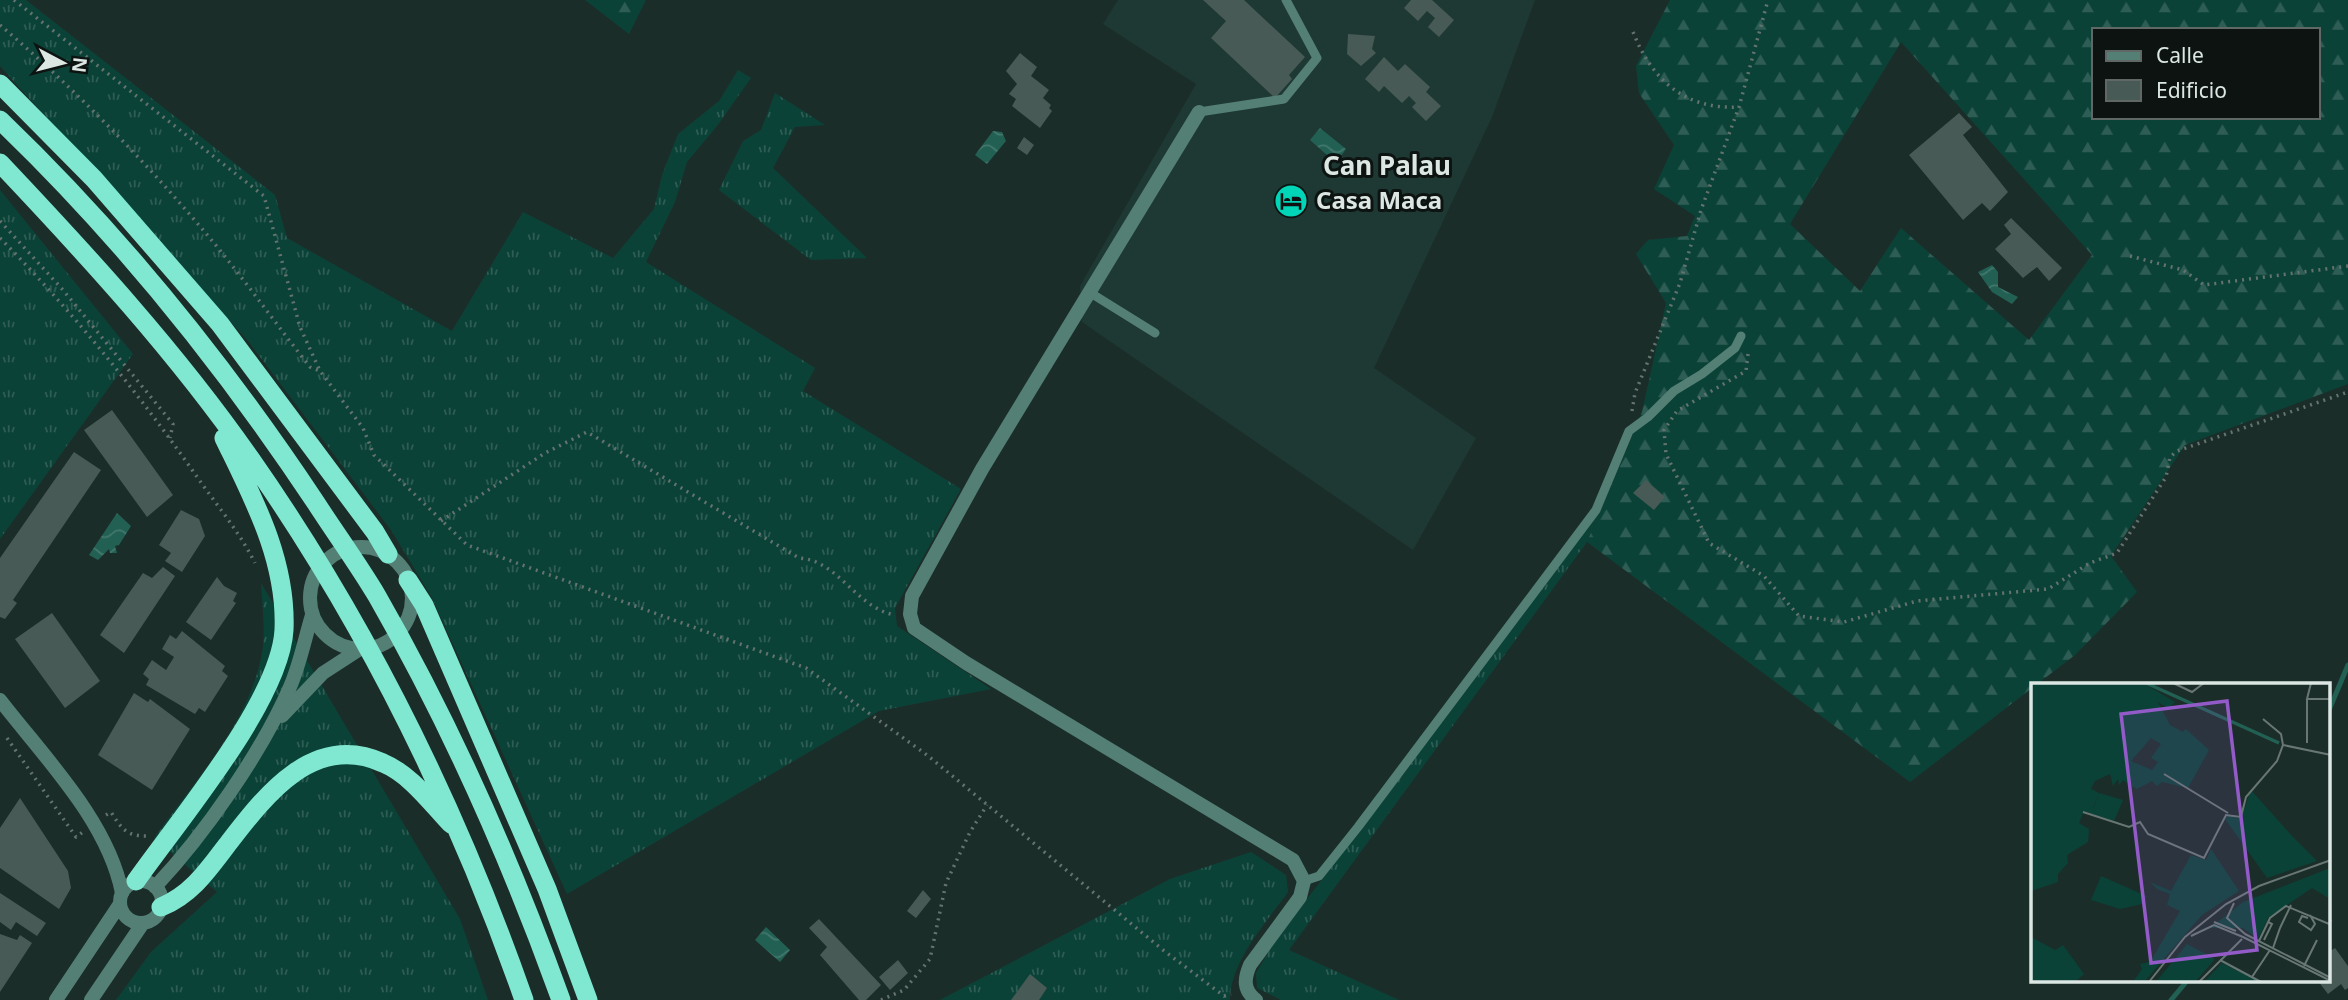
<svg xmlns="http://www.w3.org/2000/svg" width="2348" height="1000" viewBox="0 0 2348 1000" font-family="'Noto Sans',sans-serif">
<style>
.built{fill:#1e3933}
.grass{fill:url(#grass-tufts)}
.forest{fill:url(#forest-firs);fill-rule:evenodd}
.water{fill:url(#water-waves)}
.lines{fill:none;stroke-linecap:round;stroke-linejoin:round}
.stream{stroke:#226054;stroke-width:5}
.building{fill:#475a55}
.path{stroke:#64736f;stroke-width:3.5;stroke-dasharray:2 5;stroke-linecap:butt}
.service{stroke:#547f75;stroke-width:9}
.minor{stroke:#547f75;stroke-width:14}
.tertiary{stroke:#547f75;stroke-width:14}
.trunk{stroke:#80e8d0;stroke-width:19}
.labels{text-anchor:middle;stroke-width:6;stroke-linejoin:round;paint-order:stroke}
.poi-label{font-size:24px;font-weight:bold;fill:#dce7e4;stroke:#0c1311;text-anchor:start}
.neighbourhood-label{font-size:26px;font-weight:bold;fill:#dce7e4;stroke:#0c1311}
.inset-river{fill:none;stroke:#226054;stroke-width:3.5}
.inset-road{fill:none;stroke:#687774;stroke-width:2}
.view{fill:#935bc8;fill-opacity:0.15;stroke:#935bc8;stroke-width:3.5}
.inset-edge{fill:none;stroke:#dce7e4;stroke-width:3.5}
</style>
<defs>
<pattern id="grass-tufts" width="24" height="20" patternUnits="userSpaceOnUse" patternTransform="scale(1.75)"><rect width="24" height="20" fill="#0b4238"/><path d="M3 7l-1-3M5 7V3M7 7l1-3M15 17l-1-3M17 17v-4M19 17l1-3" fill="none" stroke="#2e5d55"/></pattern>
<pattern id="forest-firs" width="22" height="20" patternUnits="userSpaceOnUse" patternTransform="scale(1.75)"><rect width="22" height="20" fill="#0b4238"/><path d="M5 1l3.5 6h-7zM16 11l3.5 6h-7z" fill="#2e5d55"/></pattern>
<pattern id="water-waves" width="16" height="10" patternUnits="userSpaceOnUse" patternTransform="scale(1.75)"><rect width="16" height="10" fill="#226054"/><path d="M0 5q4-4 8 0t8 0" fill="none" stroke="#42776c"/></pattern>
</defs>
<rect width="100%" height="100%" fill="#1b2d29"/>
<path class="built" d="M1118,0H1535L1492,117L1374,368L1476,438L1413,550L1082,322L1080,286L1196,84L1103,24Z"/>
<path class="grass" d="M0,0H26L275,195L287,238L452,331L523,212L613,258L654,209L662,175L678,134L719,101L738,70L751,78L717,126L687,162L675,202L646,262L815,368L803,391L961,489L895,608L897,626L991,689L879,711L567,894L431,596L391,530L248,341L0,66Z
M775,93L825,125L795,127L773,168L867,258L811,260L719,190L743,141L761,130Z
M0,190L133,354L0,539Z
M1601,509L1587,542L1289,950L1399,1000H1281L1257,988L1256,973L1274,943Z
M261,583L460,919L488,1000H116L151,952L217,892L154,838C194,782 250,722 262,653C266,631 262,605 261,583Z
M1251,852L1286,875L1288,892C1266,923 1230,961 1230,1000H940L1170,879Z"/>
<path class="forest" d="M585,0H646L629,34Z
M1670,0H2348V384L2185,445L2111,556L2137,592L2075,655L1910,782L1587,542L1642,412L1666,303L1636,254L1648,240L1687,236L1695,216L1654,189L1674,145L1639,93L1636,66ZM2094,30H2318V117H2094ZM1901,42L2092,255L2029,340L1901,228L1860,291L1790,224Z"/>
<path class="water" d="M1320,128L1346,149L1336,163L1310,140Z
M993,131L1002,132L1006,141L987,164L975,155Z
M1992,265L1998,272V287L2018,297L2012,304L1992,292L1978,272Z
M117,513L131,526L119,545L115,546L117,553H110L109,549L98,560L89,555Z
M766,927L790,950L780,962L755,940Z"/>
<g class="lines">
<path class="stream" d="M2329,710L2348,665
M2171,1000L2187,981"/>
</g>
<path class="building" d="M1203,0H1244L1305,57L1289,75L1292,79L1275,98L1211,38L1226,21Z
M1411,0H1432L1454,20L1439,37L1428,27L1435,18L1427,11L1418,21L1404,8Z
M1348,34L1375,36L1372,49L1376,53L1361,66L1347,54Z
M1020,53L1037,67L1031,76L1049,90L1043,98L1051,105L1049,108L1052,111L1040,128L1012,106L1016,99L1009,94L1017,84L1006,71Z
M1384,57L1398,71L1405,64L1430,87L1426,92L1441,106L1426,121L1412,107L1416,103L1409,96L1402,103L1384,86L1379,92L1365,79Z
M1959,113L1972,127L1963,135L2008,192L1990,211L1982,203L1963,220L1909,155Z
M1024,137L1034,145L1027,155L1017,148Z
M2011,218L2062,268L2049,281L2037,267L2023,278L1995,249L2011,234L2004,225Z
M112,410L173,495L147,517L84,430Z
M74,452L101,470L13,600L17,603L5,619L0,617V558Z
M1646,480L1665,497L1654,510L1633,493Z
M181,510L199,519L205,536L182,572L165,561L171,553L159,545Z
M163,567L175,576L124,653L100,635L143,573L152,578Z
M217,577L224,586L237,593L233,601L236,603L211,640L186,622Z
M52,613L100,681L65,708L15,639Z
M182,631L225,666L222,671L228,676L205,712L199,708L195,714L146,685L149,679L143,674L152,660L166,670L174,657L162,649L170,635L176,639Z
M134,693L148,702L150,699L190,729L152,790L98,755Z
M20,798L68,871L71,888L59,909L0,868V828Z
M923,890L931,899L916,918L907,911Z
M0,893L46,923L37,936L16,922L11,930L0,922Z
M819,919L881,985L866,1000H859L820,955L827,947L809,928Z
M0,934L17,940L20,935L32,943L0,992Z
M2329,946L2332,950L2335,948L2348,966V988L2345,990L2341,984L2328,994L2318,981H2329Z
M898,960L908,973L890,990L879,977Z
M1030,974L1047,988L1039,1000H1011Z"/>
<g class="lines">
<path class="path" d="M14,0L264,196L300,327L320,371L363,428L374,455L467,545L806,668L927,755L1163,950L1224,996L1231,994
M0,25C75,89 145,161 209,237C244,279 276,324 310,367L320,371
M1633,32C1652,80 1685,110 1739,107
M0,221L63,290L173,424L170,438
M0,238C72,311 136,390 195,474C215,503 239,531 255,563
M2130,256L2183,270L2204,285L2348,266
M1748,354L1746,371L1677,411L1664,430L1666,454L1709,543L1764,576L1799,616L1844,622L1917,601L2048,589L2090,563L2117,553L2166,477L2170,457L2177,451L2348,392
M1632,411L1635,393L1680,283L1701,210L1739,107L1768,0
M441,521L545,453L587,432L799,558C838,560 856,608 895,615
M7,738L76,837L83,832
M106,815L111,812C121,828 126,836 146,836
M881,1000L904,990L930,959L946,883L970,832L987,805"/>
<path class="service" d="M1199,112L1284,99L1317,58L1286,0
M1089,292L1155,333
M1304,881L1319,876L1358,827L1596,510L1629,431L1648,417L1674,391L1702,374L1735,348L1741,336"/>
<path class="minor" d="M1199,112L982,469L912,596L910,614L914,628L966,663L1293,860L1304,881L1300,897L1250,965C1244,979 1243,990 1256,1000
M0,700C44,757 108,821 122,893"/>
<path class="tertiary" d="M310 598a51 51 0 1 1 102 0a51 51 0 1 1-102 0Z
M282,716L323,673L360,649
M120 902a21 21 0 1 1 42 0a21 21 0 1 1-42 0Z
M155,887C204,835 262,752 290,687C300,664 305,638 312,615
M56,1000L120,904
M91,1000L143,923"/>
<path class="trunk" d="M0,84L94,179L220,324L375,532L388,554
M0,120C119,234 225,366 316,503C336,534 358,564 377,596C451,725 511,861 561,1000
M0,163C88,256 176,352 250,458C367,625 457,808 524,1000
M408,580L424,605L547,889L588,1000
M136,881C178,821 280,701 284,630C287,560 253,498 224,438
M161,907C191,895 208,870 227,845C264,797 313,731 383,763C410,774 431,803 451,824"/>
</g>
<defs>
<symbol id="hotel-disc" viewBox="-11 -11 22 22"><circle r="9.5" fill="#00d5b7" stroke="#0c1311"/><path d="M-6-4.5h1.5V1H6V5H4.5V3h-9V5H-6ZM-4 0a1.8 1.8 0 1 1 3.6 0ZM.5 0V-2.5h3Q6-2.5 6 0Z" fill="#111"/></symbol>
</defs>
<g fill-rule="evenodd">
<use href="#hotel-disc" x="1272" y="182" width="38" height="38"/>
</g>
<g class="labels">
<g class="poi-label">
<text x="1316" y="209">Casa Maca</text>
</g>
<g class="neighbourhood-label">
<text x="1387" y="175">Can Palau</text>
</g>
</g>
<g transform="translate(2031 683)">
<rect width="299" height="299" fill="#1b2d29"/>
<path d="M220,107L262,154L286,178L236,195L194,136L198,132L210,136ZM68,110L92,117L83,138L66,133L62,126ZM180,166L208,208L171,232L113,299H102L111,286L109,281L119,279L149,228L136,222L139,211L126,206L119,199L140,208L160,172L175,177ZM299,185V216L281,205L237,235L227,256L212,245H179L212,219ZM156,261L184,276L164,299H125Z" fill="#0b4238"/>
<path d="M0,0H112L144,19L138,26L127,19L139,42L152,49L155,46L178,67L157,105L131,99L126,103L121,98L106,106L92,97L88,102L87,96L82,103L79,91L64,98L60,106L68,110L62,125L66,133L53,128L48,140L58,146L57,159L36,172L37,180L27,191V199L0,208ZM120,55L130,61L120,75L127,79L121,87L100,78ZM70,193L113,212L116,213L111,221L89,226L60,217ZM0,254L24,267L32,262L53,291L44,299L0,298Z" fill="#0b4238" fill-rule="evenodd"/>
<path d="M191,280L229,299H173Z" fill="#0b4238"/>
<path class="inset-river" d="M115,0L248,60"/>
<path class="inset-road" d="M142,0L161,9L173,0M280,0L276,16H300M276,16V60M232,36L250,51L252,62M133,91L197,130M52,129L98,144L109,139L117,151L173,175L195,132L210,134L215,114L246,78L252,62L300,72M203,220L196,235L214,251M277,235L271,233L268,239L280,247L284,241L279,232M183,239L205,248M249,245L260,222M214,251L300,295M160,253L183,242L212,254M212,254L300,298M233,257L241,241L237,239M228,258L239,235L255,223L298,241L300,237M242,265L249,245L243,262M189,277L230,299M273,283L286,257M221,294L239,267M118,299L154,254L195,221L228,203L300,177M168,299L211,256"/>
<path class="view" d="M196,18L226,267L120,280L90,31Z"/>
<rect width="299" height="299" class="inset-edge"/>
</g>
<rect x="2092" y="28" width="228" height="91" fill="#0c1311" stroke="#5f6865" stroke-width="2"/>
<rect x="2106" y="51" width="35" height="10" fill="#547f75" stroke="#5f6865" stroke-width="2"/>
<text x="2156" y="63" font-size="21" fill="#dce7e4">Calle</text>
<rect x="2106" y="80" width="35" height="21" fill="#475a55" stroke="#5f6865" stroke-width="2"/>
<text x="2156" y="98" font-size="21" fill="#dce7e4">Edificio</text>
<g transform="translate(63 63) rotate(97)" stroke="#0c1311" stroke-width="5" paint-order="stroke">
<path d="M0-5L12 26L0 18L-12 26Z" fill="#dce7e4"/>
<text y="-10" font-size="19" font-weight="bold" text-anchor="middle" fill="#dce7e4">N</text>
</g>
</svg>
